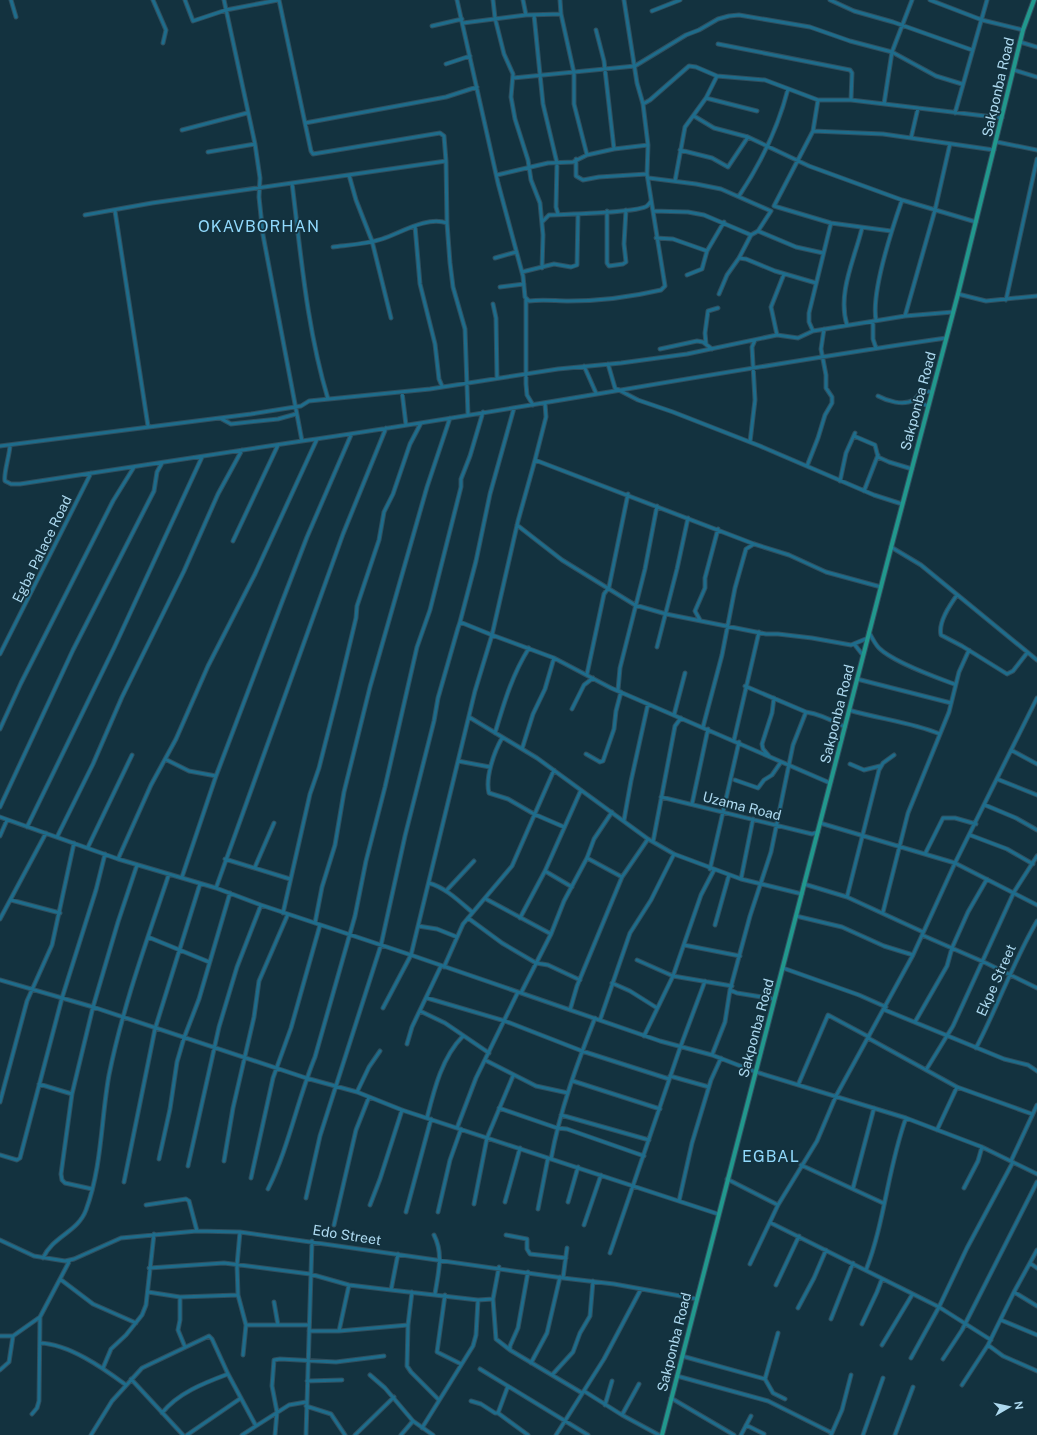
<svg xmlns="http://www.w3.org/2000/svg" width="1037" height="1435" viewBox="0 0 1037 1435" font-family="'Public Sans',sans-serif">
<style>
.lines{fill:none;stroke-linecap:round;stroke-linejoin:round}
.minor-casing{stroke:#304f5e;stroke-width:5}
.major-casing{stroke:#304f5e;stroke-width:6}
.minor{stroke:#1e6c8b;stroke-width:3}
.major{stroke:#21988d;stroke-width:4}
.labels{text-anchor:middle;stroke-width:3.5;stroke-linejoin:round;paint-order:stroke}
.street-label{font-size:14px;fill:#add9ef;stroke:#13323f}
.quarter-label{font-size:16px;letter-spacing:1px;fill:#91d9fc;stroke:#13323f}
</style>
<rect width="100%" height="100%" fill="#13323f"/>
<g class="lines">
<defs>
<path id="minor" d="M11,0L16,17
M153,0L166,30L163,43
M185,0L193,21L226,10L278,0
M224,0L255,144L260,178L259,197L263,235L302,441C517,410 731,369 946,338
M279,0L305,123L446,97L477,87
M457,0L498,183L523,276L525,297L529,301C543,299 555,301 569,301C599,301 631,297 661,290L665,286L647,174L648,145L643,104L637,83L624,0
M493,0L495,18L504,54L513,74L511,97L515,119L528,160L531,180L540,203L543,235L542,268
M523,0L526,15
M560,0L561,14
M830,0L854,11L893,22L972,50
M930,0L982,20L1023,30
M652,11L680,0
M534,15L543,104L557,163L556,207L558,214
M463,23L526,15L561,14L574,73V104L587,155
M432,26L462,19
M596,30L604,61L614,149
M1020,42L1037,47
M718,44L850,70L852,73L851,100
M446,64L470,56
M1014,70L1037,77
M717,76L765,80L818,100H851L1002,118
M513,78L635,66L686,35L699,30L718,19L729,16L739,15L810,27L850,41L892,52L936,76L962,84
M706,98L757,111
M818,100L813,131L774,206L831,223L891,231
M643,104L650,100L689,66L696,67L717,76L706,98L685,127L675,181
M884,104L892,52L912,0
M955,113L987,0
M694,116L714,128L748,137L809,166L902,200L976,222
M305,123L311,151L313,154L440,133L444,136L446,161
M182,130L247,113
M813,131L883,134L994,150
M911,138L918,108
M997,142L1037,150
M680,150L712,158L728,167L748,137
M208,152L255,144
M576,159V176L583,180L599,177L647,174
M349,175L356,200L372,241L391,318
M497,175L548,163L573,162L587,155L614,149L648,145
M649,178L696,184L721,189L771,211
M292,183L446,161L447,223L450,263L453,287L465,329L468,415
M739,196C761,163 778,128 788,89
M115,211L148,426
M607,211V263L609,266L623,264L626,262L624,244L626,210
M653,211L688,212L704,215L751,235
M85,215L152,203L292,183C301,256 307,329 328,399
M543,221L549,215C566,214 637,213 647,206C649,204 650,203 651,201
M415,226L420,284L435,344L439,379L442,386
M758,231L796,247L823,253
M656,238L673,239L707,251
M333,247C349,245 367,244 382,239C401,233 426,216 447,223
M495,258L516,252
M739,258L746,259L775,271L816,283
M522,272L554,264L571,267L577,265L578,214
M687,275L702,269L707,251L724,222
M500,287L524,284
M719,294L727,275L739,258L751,235L758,231L771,211
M958,294L986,301L1037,296
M526,300V384L527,395L533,405
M1006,300L1037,159
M493,304L496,318L497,378
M905,316L935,210L950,144
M876,320C871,292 892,229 902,200
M873,321V339L876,348
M847,325C837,293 855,258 862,228
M813,331L809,322V313L831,223
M777,335L771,307L784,274
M706,344L705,333L708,311L718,308
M660,349L697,341L703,342L712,349
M608,364L615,388L638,400L673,412L760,446L874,495L902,504
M584,366L596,393
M402,392L406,425
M878,396C887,401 903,406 914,400C917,397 919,393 924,391L932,392
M913,400L928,406
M220,418L231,424L278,419L296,414
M854,436L875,445L878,457L889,462L912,469
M750,442L755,400L752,347L755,340
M10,445C10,454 3,475 5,481L11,484H20L302,441
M0,446L251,414L301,406L309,401L430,389L558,369L621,363L687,354L777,335L798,338L813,331L905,316L953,312
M535,460L754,544L789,555L826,572L881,587
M807,466L818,438L825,415L832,403V397L826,388V375L821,349L824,329
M840,481L846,453L855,433
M864,491L878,455
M517,525L562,560L635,605L666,614L766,634H778L812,638L851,645L868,638
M233,541L278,445
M891,547L921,565L1037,660
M957,595C950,605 938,622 941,635L962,646L1007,674L1013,671L1027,653
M700,620L695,611L705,588V578L718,529
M460,622L476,561L490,494L514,408
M869,632C872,638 875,644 879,648C893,662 935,677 954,684
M492,635L554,658L611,688L830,783
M855,645L862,654
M657,647L677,569L688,518
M0,654L91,473
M587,674L604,594L609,587L628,494
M857,679L951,703
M745,686L806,712
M618,690L620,668L645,569L657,506
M572,709L584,685L593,678
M849,710C879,719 911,722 940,734
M674,715L685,673
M469,717L537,758L648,839L674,854L741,879L802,894
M703,727L722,655L735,588L746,549L754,544
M0,729L21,683L113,501L134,467
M495,733C504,703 512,675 529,648
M502,738C494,752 485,778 489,793L508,799L534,814L564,827
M734,740L759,632
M522,749L533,714L545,689L554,658
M1011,750L1037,764
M586,754L600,762L603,761L614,729L616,711L621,692
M769,756L763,749L762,744L772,713L774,698
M165,759L189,771L216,776
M458,761L490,767
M850,764L864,770L880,766
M997,779L1037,795
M735,780L758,788L764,780L772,775L781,762
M661,797L812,834L818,832
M692,804L708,729
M985,805L1016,818L1037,830
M0,807L73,650L154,491L157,472L162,463
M0,817L118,859L216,888L261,905L411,955L660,1041L712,1055L756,1072L906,1118L982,1147L1037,1174
M624,820L631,781L648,704
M820,823L955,863L1037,905
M27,827L114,648L202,457
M970,835L1007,849L1033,864
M0,836L7,820
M57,837L93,764L122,697L184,571L218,494L242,450
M653,842L675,726L681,718
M88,847L132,755
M925,854L943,818H955L976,824
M587,858L622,877
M118,859L151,785L176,739L208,666L255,574L317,439
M225,859L290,879
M255,867L274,823
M710,869L739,742
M545,871L572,887
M182,877L216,776L282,602L307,537L351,435
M741,879L753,819
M429,883C446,888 459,901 472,912
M804,884L847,897L923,932
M216,888L343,534L386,428
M446,891L474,861
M847,897L879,770L883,763L894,755
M486,899L551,934
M11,900L60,913
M883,912L908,813L949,712L959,672L969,650
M283,913L310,794L319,768L339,689L356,618L357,606L379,540L384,512L393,494L410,444L421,423
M796,916L842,927L884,946L913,955
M468,918L502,943L536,963L548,965L580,980
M520,918L545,871L581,790
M0,919L46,833
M315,923L322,887L335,845L344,792L370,687L427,487L450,418
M715,925L729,875
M418,926L437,929L457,937
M922,935L986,963L1037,988
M148,937L209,962
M684,945L740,956
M637,960L673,976L732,986
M444,967L463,924L512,866L554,770
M783,968L859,995L886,1007
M0,980L93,1007L306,1078L357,1092L402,1110L718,1214
M612,983L630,991L657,1008
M730,990L737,993L774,999
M521,993L551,934L564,901L587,858L594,839L612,812
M427,998L505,1021L582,1051L669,1079
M383,1008L411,955L475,691L492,635L518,521L535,460L546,417L545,403
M570,1010L577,986L622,877L648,839
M885,1010L1004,1059L1028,1065L1037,1071
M420,1011L445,1023L489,1053
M600,1020L630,933L651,900L674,854
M915,1022L947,966L952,948L968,912L987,879
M644,1036L673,976L701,895L714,870
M868,1038L957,1087L1032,1114
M407,1044L412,1027L441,966
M976,1048C998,1006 1013,962 1037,921
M712,1055L725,1022L730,990L750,916L771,852L793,745L806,712C820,714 832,720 845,727
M485,1060L536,1086L568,1093
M926,1070L953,1026L1014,892L1037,856
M670,1076L709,1087
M573,1081L660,1109
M39,1084L72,1094
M798,1085L828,1015L869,1037
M357,1092L369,1067L380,1051
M0,1102L27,1001L52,945L74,843
M499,1108L557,1128L567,1129L644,1156
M561,1115L649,1140
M427,1118C434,1090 442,1057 463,1036
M457,1128L476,1078L518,992
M937,1130L957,1087
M0,1155L17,1160L20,1158L62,998L96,890L105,854
M159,1159L170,1109L177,1062L184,1038L199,999L230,893
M551,1159C560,1110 577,1064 595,1018
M224,1161L233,1108L254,1017L259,981L288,914
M1011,1161L1037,1105
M801,1165L883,1203
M188,1166L219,1027L237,967L261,905
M251,1178L273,1078L291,1028L320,925
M727,1179L778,1205
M124,1182L155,1029L200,884
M853,1188L874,1108
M964,1188L978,1161L982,1147
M92,1189L65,1183L62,1180L61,1174L72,1094L93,1007L118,922L137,865
M268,1189C289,1147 297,1101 315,1057L355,916L366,861L385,787L417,647L430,610L461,487V479L470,456L483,412
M306,1198L320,1136L381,945L405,836L434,721L438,698L458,628L460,622L492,635
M679,1201L692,1143L711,1080L721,1058
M505,1202L520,1148
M568,1202L578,1167
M474,1204L487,1138L513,1076
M146,1205L186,1199L189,1201L197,1231
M370,1205L380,1179L402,1110
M538,1209L548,1158
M406,1212L431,1119
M438,1212L450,1160L461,1129
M771,1223L939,1307L991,1340
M334,1225L356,1130L369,1097
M584,1225L601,1175
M240,1232L237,1265L238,1295L246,1325L243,1355
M434,1235C444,1254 438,1274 435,1294
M506,1235L527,1239V1249L530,1254L566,1258
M0,1240L34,1256L65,1261L74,1259L121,1238L197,1231L240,1232L563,1278L614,1284L697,1299
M610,1253L680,1048L705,981
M43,1258C53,1236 78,1232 86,1210C102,1167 101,1119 109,1075C123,1006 147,940 169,874
M1030,1263L1037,1268
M750,1264L778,1205L817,1141L836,1096L913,955L955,863L1037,698
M149,1268L224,1263L310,1274L349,1285L391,1290L398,1254
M866,1270C885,1221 888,1167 906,1118
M528,1272L518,1328L510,1346V1350L582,1393
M563,1278L567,1248
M60,1279L93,1304L136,1323
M776,1285L799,1236
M391,1290L478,1300
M148,1292L180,1297L238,1295
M412,1292L408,1325L407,1366L411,1372L439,1400
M1014,1292L1037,1306
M445,1295L437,1352L461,1364
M180,1297V1320L178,1330L185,1347
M493,1299L496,1339L510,1350
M274,1302L278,1325
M798,1308L814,1278L826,1250
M831,1319L853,1263
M1001,1320L1037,1335
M862,1324L877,1292L882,1279
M246,1325H309
M309,1331H339L408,1325
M339,1331L349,1285
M0,1336H13
M40,1343C69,1344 103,1368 126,1385
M882,1345L912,1295
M988,1345L1003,1356L1037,1371
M682,1356L765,1379L778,1333
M911,1358L939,1307L967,1248L1013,1162
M943,1359L962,1330L1037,1182
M531,1363L547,1333L560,1277
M103,1368L111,1349L126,1335L142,1315L146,1305L154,1234
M480,1369L588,1435
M0,1370L9,1362L13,1336L40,1317L70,1260
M370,1375L385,1388L413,1421L433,1435
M552,1375L573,1352L580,1333L590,1316L593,1281
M677,1376L768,1401L832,1433
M131,1379L183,1435
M765,1379L773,1393L785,1399
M307,1381L342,1380
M962,1385L988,1345L1014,1292L1037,1250
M508,1386L498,1413L528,1435
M584,1391L622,1415L659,1435
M671,1398L734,1435
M471,1401L481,1404L495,1413H498
M605,1405L612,1381
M306,1406L331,1414L345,1435
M162,1413C178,1393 204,1383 228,1374
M32,1414L37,1408L39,1401L40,1317
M622,1415L639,1384
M746,1425L764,1434
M256,1426L289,1405L306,1402
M422,1428L473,1346L476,1335L478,1300L493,1299L499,1267
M91,1435L112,1401L142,1368L209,1336L212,1339L228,1374L256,1426L242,1435
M187,1435L241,1398
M275,1435L277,1412L272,1386L274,1360L280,1359L336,1362L384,1356
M306,1435L312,1241
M355,1435L394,1397
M401,1435L413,1421
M556,1435L604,1359L641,1289
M741,1435L751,1416
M831,1435L842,1410L851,1375
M863,1435L883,1378
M895,1435L913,1387"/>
<path id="major" d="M662,1435L892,544L958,294L1023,30L1034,0"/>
</defs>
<use href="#minor" class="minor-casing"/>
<use href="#major" class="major-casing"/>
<use href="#minor" class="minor"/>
<use href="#major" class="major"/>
</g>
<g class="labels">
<g class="street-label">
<text transform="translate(998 87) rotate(-77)" y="5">Sakponba Road</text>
<text transform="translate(918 401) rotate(-75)" y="5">Sakponba Road</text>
<text transform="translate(42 549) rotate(-64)" y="5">Egba Palace Road</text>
<text transform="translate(837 714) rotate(-76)" y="5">Sakponba Road</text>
<text transform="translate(742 806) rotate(14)" y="5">Uzama Road</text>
<text transform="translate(996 980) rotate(-66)" y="5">Ekpe Street</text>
<text transform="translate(756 1028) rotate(-75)" y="5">Sakponba Road</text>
<text transform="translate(347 1235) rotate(9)" y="5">Edo Street</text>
<text transform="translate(674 1342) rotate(-76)" y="5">Sakponba Road</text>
</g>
<g class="quarter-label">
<text x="259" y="232">OKAVBORHAN</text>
<text x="771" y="1162">EGBAL</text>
</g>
</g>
<g transform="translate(1009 1407) rotate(81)" stroke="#13323f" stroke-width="3" paint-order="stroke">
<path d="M0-3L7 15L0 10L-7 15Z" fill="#add9ef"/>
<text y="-6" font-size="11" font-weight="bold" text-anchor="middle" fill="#add9ef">N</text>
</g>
</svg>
